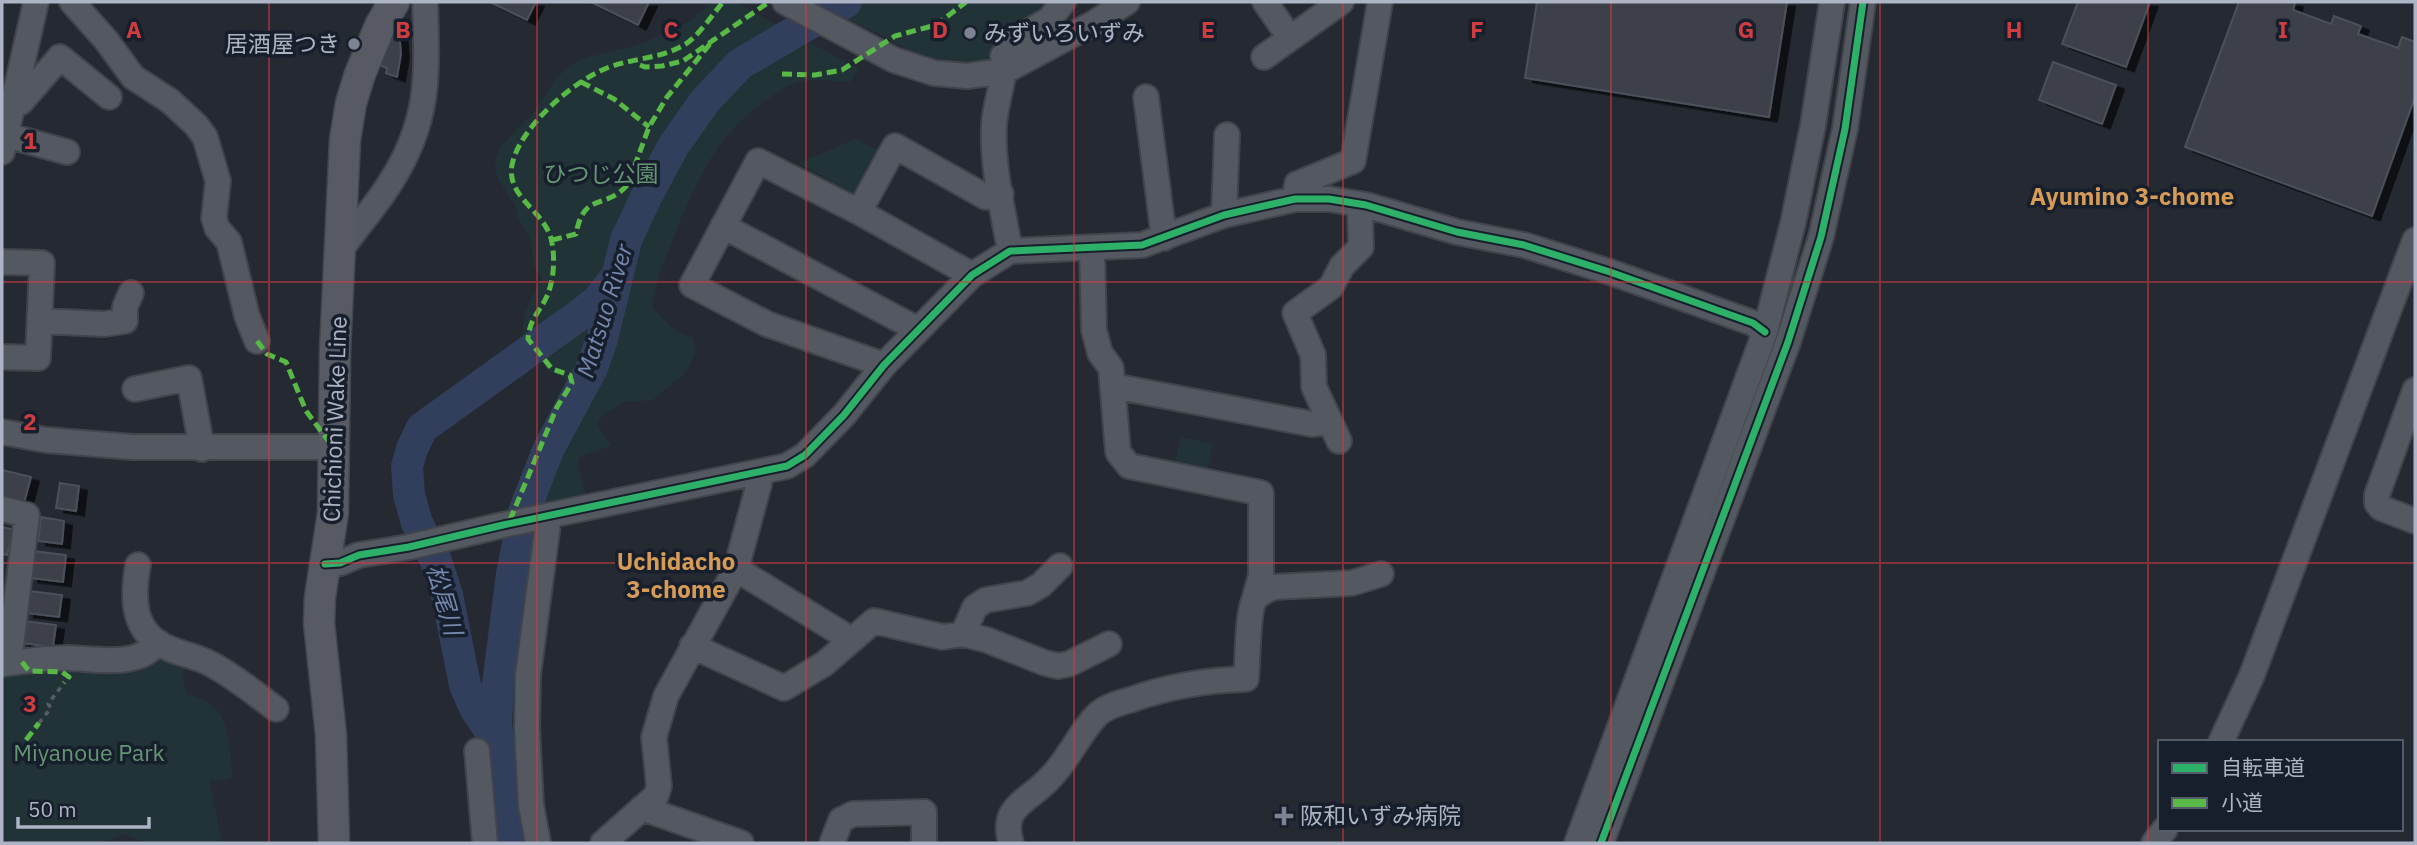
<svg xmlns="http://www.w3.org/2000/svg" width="2417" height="845" viewBox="0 0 2417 845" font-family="'IBM Plex Sans','Noto Sans JP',sans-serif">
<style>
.green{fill:#223338}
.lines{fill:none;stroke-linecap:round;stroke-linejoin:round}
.river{stroke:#313f5c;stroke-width:32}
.building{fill:#3c4049;stroke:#4c515a;stroke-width:2;filter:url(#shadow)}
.minor-casing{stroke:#41444b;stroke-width:28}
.major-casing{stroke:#42464f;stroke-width:33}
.path{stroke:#585c64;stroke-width:3.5;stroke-dasharray:5 5;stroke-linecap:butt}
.minor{stroke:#545860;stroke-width:24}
.major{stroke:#575a63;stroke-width:30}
.quiet{stroke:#58b947;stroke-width:5;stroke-dasharray:10 5;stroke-linecap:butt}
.cycleway-casing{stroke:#181f2c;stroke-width:11}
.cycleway{stroke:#2db169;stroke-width:7}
.grid{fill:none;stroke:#d03d40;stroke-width:2;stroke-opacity:0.55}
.poi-dot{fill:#7d8392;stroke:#181f2c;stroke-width:2.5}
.labels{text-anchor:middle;stroke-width:7;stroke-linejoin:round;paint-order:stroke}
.poi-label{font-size:23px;fill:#adb4c5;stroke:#181f2c;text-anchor:start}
.park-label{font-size:23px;fill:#649674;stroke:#181f2c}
.street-label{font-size:23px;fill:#adb4c5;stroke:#181f2c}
.neighbourhood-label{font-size:24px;font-weight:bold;fill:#d69b57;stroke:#181f2c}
.water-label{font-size:24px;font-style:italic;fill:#7487ae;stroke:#181f2c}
.grid-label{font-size:23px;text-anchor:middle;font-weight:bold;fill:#d03d40;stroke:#181f2c;stroke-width:7;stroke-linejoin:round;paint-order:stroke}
</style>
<defs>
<filter id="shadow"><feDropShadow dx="8" dy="4.5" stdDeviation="0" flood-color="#0009"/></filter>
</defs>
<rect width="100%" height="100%" fill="#252932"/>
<path class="green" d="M711,2H735L859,69L850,82C831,81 810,77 792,84C784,87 776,94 769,98C720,131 697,178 676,231C666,255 656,281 652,307C664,319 676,334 693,338L696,353L686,372L653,400L625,402L603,415L597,424L611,446L580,457L577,463L588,503L503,525L553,406L566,382L563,377L548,371L522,338L525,310L542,278L533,267L531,241L518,219L515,206L497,177L495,161L501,146L534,112L557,77L571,65L588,57L634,46L674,30L693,19Z
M807,2H1076L1077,6L1064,18L1008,61L957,65L922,58L877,33Z
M856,139L885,154L861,198L798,163Z
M1180,437L1213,444L1207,474L1174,468Z
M162,655L188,662C181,674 183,683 187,695C198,695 214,704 220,714C228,726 234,764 231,779L210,781L222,843H145L124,834L103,843H2V669Z"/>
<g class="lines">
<path class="river" d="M498,742L476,710L465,685L447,595L436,561L417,523L409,495L407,466L412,449L422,428L582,313L597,301L614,280
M509,843L496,723L498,684L512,574L524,512L534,486L549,448L592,368L602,339L626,240L647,195L674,145L705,101L740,64L846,2"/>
</g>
<path class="building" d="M490,2H536L527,20Z
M591,2H649L638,25Z
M1537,2H1787L1769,117L1525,78Z
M2078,2H2150L2126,67L2062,44Z
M2239,2H2293L2295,3L2293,10L2331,24L2334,16L2361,26L2358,34L2398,48L2402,37L2415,42V97L2372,216L2185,147Z
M392,30L399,31L401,54L397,77L386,73L387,68L378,65Z
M2053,62L2116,85L2102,124L2039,100Z
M2,470L31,477L24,503L2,497Z
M60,483L79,486L76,511L56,508Z
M41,517L64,521L62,544L38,541Z
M2,527L14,530L7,555L2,554Z
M33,551L66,555L63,582L30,578Z
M29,591L62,595L59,617L26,613Z
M24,621L56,625L53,647L21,643Z"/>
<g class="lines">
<defs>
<path id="minor" d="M72,2L106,40L133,77L170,101L196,125L205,137L218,181L214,218L217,228L229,242L247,316L257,341
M785,2L894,60L934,73L967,76L1005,71L1094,23L1127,2
M1265,2L1290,38
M1264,57L1341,2
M1146,97L1164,238
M14,100L21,102L60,57L109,97
M6,135L67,152
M2,152L36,2
M1295,199L1297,184L1353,161L1380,2
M859,212L895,146L986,197L1001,194
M1224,215L1227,135
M723,226L917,329
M1092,249L1094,330L1100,353L1111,368L1118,452L1129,466L1261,493V575L1254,601
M341,250C357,226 377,205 392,180C431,118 427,71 425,2
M1010,251C1003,211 992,167 994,126C995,102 1006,80 1003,56L1010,49L1011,42L1050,19L1063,2
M2,262L42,263L38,358L2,357
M41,321L104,324L125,321V307L131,293
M884,365L767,324L692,285L758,161L859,212L972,275
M1113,386L1312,424L1330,422
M135,389L189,378L202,449
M2415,390L2377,495V503L2381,508L2415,521
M2,432L46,440L133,447H333
M1339,441L1314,387L1313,355L1295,313L1331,287L1342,266L1361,247L1360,214L1366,205
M2,509L27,515L11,646L2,648
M325,564L340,563L359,555L409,547L503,525L787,466L805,455L844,415L884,365L972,275L1010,251L1142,245L1224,215L1295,199H1329L1366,205L1457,232L1524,245L1610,272L1753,323L1765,332
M138,565C132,598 132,633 168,648C181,654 195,656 209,663C233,675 254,693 276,709
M736,569L852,640
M963,634L975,607L986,600L1027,593L1041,585L1060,566
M692,646L784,688L824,664L874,621L943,637L963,634L987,640L1045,663L1058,666L1069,664L1109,644
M2,664C24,661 46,658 69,658C97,659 139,668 158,642
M2221,742L2252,675L2415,240
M477,751L485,843
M642,808L741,843
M538,843L531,805L527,728L528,675L549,516
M603,843L656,796L659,786L654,737L666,696L736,569L762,473
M832,843L841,820L853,814L924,812V843
M1011,843C1000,807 1027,802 1048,780C1068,761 1078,735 1096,716C1104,707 1119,703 1130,700C1169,686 1206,680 1246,679C1248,662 1247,611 1255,599C1260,592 1267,590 1274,587L1352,583L1381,574
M1577,843L1765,332L1793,223L1813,125L1832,2
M1601,843L1788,342L1821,237L1845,129L1863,2
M2154,843L2165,829"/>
<path id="major" d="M334,843L331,735L319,623L320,597L333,513L335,351L345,140L351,103L360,74L380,26L394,2"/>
</defs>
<use href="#minor" class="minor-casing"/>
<use href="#major" class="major-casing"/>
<path class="path" d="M39,723L51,708L48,704L64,683"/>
<use href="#minor" class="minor"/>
<use href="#major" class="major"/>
<path class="quiet" d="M640,65L645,67L662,66L683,61L769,2
M782,74L815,75L842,70L895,36L936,25L966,2
M581,82L614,99L649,127
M552,240L576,234C584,190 606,211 628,184L649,127L667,97L714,39
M257,341L267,354L286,362L306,411L333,447
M510,520L557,407L572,383L570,375L552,369L528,339C530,317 539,314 547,296C554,280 555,259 552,243C547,211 506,199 512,165C519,128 573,81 607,68C632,58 660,59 684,45C697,38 713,14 723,2
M22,662L29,671L62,672L69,677L64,683
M26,740L39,723"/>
<defs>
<path id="cycleway" d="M325,564L340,563L359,555L409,547L503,525L787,466L805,455L844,415L884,365L972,275L1010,251L1142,245L1224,215L1295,199H1329L1366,205L1457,232L1524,245L1610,272L1753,323L1765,332
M1601,843L1788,342L1821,237L1845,129L1863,2"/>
</defs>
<use href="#cycleway" class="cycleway-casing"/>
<use href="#cycleway" class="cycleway"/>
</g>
<path class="grid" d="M269,2V843M537,2V843M806,2V843M1074,2V843M1343,2V843M1611,2V843M1880,2V843M2148,2V843M2,282H2415M2,563H2415"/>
<g class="poi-dot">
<circle cx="970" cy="33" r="7"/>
<circle cx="354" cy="44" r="7"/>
<path d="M1280.5 805.5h7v7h7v7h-7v7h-7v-7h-7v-7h7z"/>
</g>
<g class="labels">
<g class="poi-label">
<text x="984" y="41">みずいろいずみ</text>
<text x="340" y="52" text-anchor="end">居酒屋つき</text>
<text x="1300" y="824">阪和いずみ病院</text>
</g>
<g class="park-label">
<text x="601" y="182">ひつじ公園</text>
<text x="89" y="761">Miyanoue Park</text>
</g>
<g class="street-label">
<text transform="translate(335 419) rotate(-88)" y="8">Chichioni Wake Line</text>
</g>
<g class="neighbourhood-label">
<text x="2132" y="205">Ayumino 3-chome</text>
<text x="676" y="570">Uchidacho<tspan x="676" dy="28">3-chome</tspan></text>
</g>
<g class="water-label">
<text transform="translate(605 311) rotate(-73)" y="8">Matsuo River</text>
<text transform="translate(444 600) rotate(74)" y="8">松尾川</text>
</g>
</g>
<g class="grid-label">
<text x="134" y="38">A</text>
<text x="403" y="38">B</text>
<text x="671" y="38">C</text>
<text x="940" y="38">D</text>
<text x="1208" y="38">E</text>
<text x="1477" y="38">F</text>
<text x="1746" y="38">G</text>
<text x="2014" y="38">H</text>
<text x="2283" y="38">I</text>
<text x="30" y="149">1</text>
<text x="30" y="430">2</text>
<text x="30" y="712">3</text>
</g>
<rect width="2417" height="845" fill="none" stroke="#adb4c5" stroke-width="7"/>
<rect x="2158" y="740" width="245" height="91" fill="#181f2c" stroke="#545b69" stroke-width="2"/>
<rect x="2172" y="763" width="35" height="10" fill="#2db169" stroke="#545b69" stroke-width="2"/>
<text x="2221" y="775" font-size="21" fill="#adb4c5">自転車道</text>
<rect x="2172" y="798" width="35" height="10" fill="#58b947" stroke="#545b69" stroke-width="2"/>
<text x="2221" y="810" font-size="21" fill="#adb4c5">小道</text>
<path d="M18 817v10h131v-10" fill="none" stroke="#adb4c5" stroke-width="3.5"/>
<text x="28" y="817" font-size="21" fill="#adb4c5" stroke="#181f2c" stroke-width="5" paint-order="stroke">50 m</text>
</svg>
